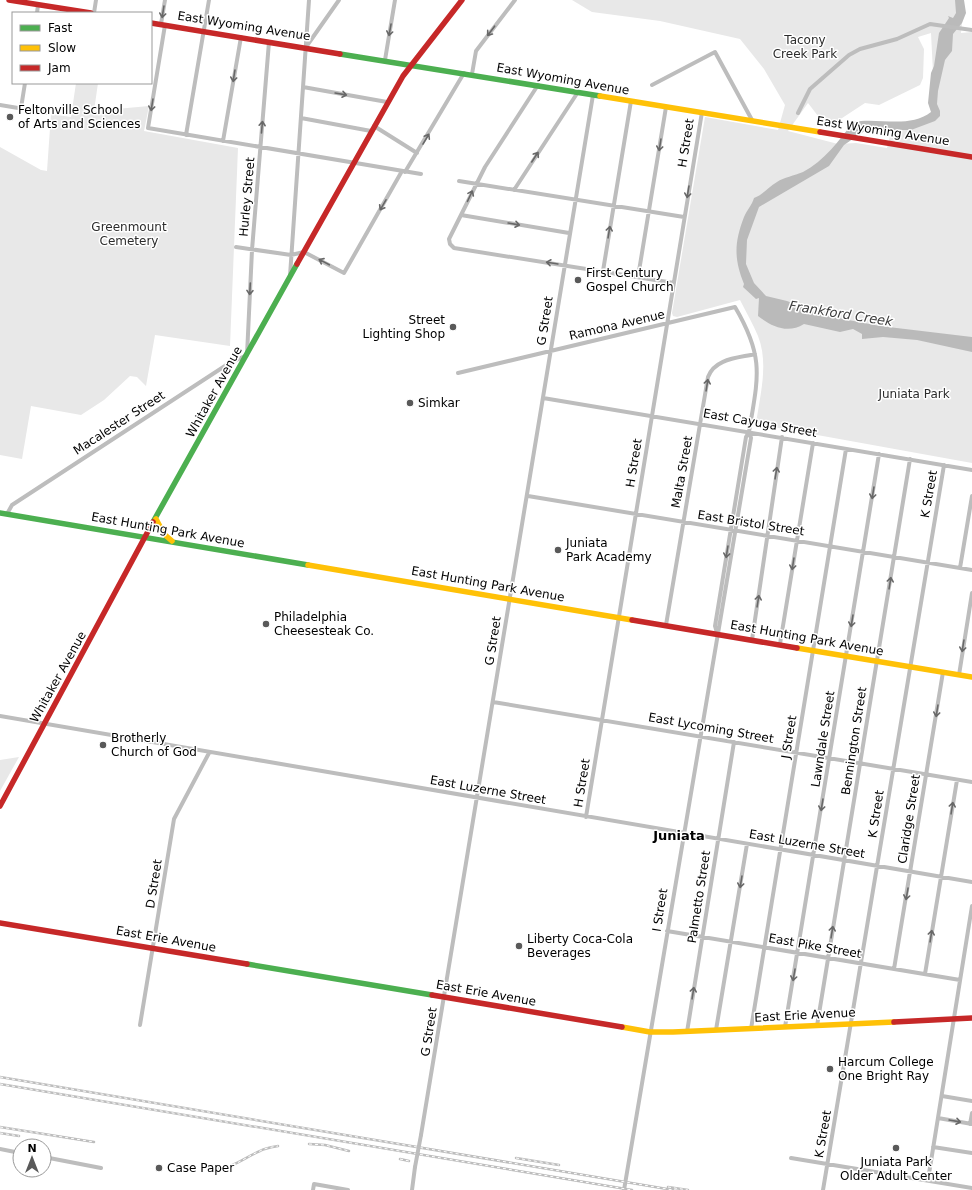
<svg xmlns="http://www.w3.org/2000/svg" width="972" height="1190" viewBox="0 0 972 1190" font-family="'DejaVu Sans',sans-serif">
	<rect width="100%" height="100%" fill="#fff"/>
	<!-- green -->
	<path fill="#e8e8e8" fill-rule="evenodd" d="M572 0H960L963 14 961 33 972 32V463L756 424C760 395 769 364 758 336 753 324 746 312 740 300L677 317 673 316 672 313 705 117 778 130 785 105 764 69 740 39 660 21 592 12ZM931 33 935 112 907 129 891 132 887 148 856 143 838 144 788 131 808 103 818 116 833 124 865 103 879 105 920 85 923 78 924 49 918 37Z
		M76 83H98L94 111 149 106 144 131 238 148 230 346 155 335 146 386 137 377 130 376 104 400 81 415 31 406 22 459 0 455V147L41 170 47 171 51 114 71 117Z
		M19 757 0 791V760Z"/>
	<!-- water -->
	<path fill="#bababa" d="M955 0H964L966 13 962 23 953 34 952 51 945 60 938 91 937 104 940 111V116L935 121 911 130H866L844 145 829 166 759 207 747 240 746 264 754 283 766 296 787 301 822 315 880 326 972 337V352L917 340 883 337 862 339V334L853 329 840 332 804 324C788 334 772 327 758 316L759 298 756 299 743 287 744 284C734 259 734 243 744 217 747 210 752 205 754 198 763 195 768 187 777 182 784 177 794 176 803 172 824 161 839 141 853 122 879 117 909 129 931 112L928 103 931 73 934 66 939 33 949 18 948 16 953 18 956 13Z"/>
	<g fill="none" stroke-linecap="round" stroke-linejoin="round">
		<!-- street -->
		<path stroke="#bdbdbd" stroke-width="4" d="M37 13 38 5
			M94 13 96 0
			M161 24 165 0
			M165 25 148 128 421 174
			M306 47 339 0
			M385 60 395 0
			M472 74 476 51 515 0
			M538 85 485 167 449 239 450 244 454 248 674 283
			M652 85 715 52 752 120
			M303 87 387 102
			M0 105 48 113
			M21 108 25 83
			M798 113 810 89 849 55 860 49 897 39 930 24 972 30
			M301 118 371 131
			M374 126 417 153
			M186 135 209 0
			M223 141 241 37
			M405 172 464 73
			M459 181 684 217
			M514 190 578 92
			M461 215 569 233
			M236 247 291 255 304 252 344 273 402 171
			M603 271 631 101
			M290 276 309 0
			M638 277 666 107
			M458 373 735 307C765 358 758 377 749 432L751 438 624 1190
			M543 398 972 470
			M528 496 972 570
			M7 514 12 505 228 364 247 355 252 250 269 42
			M960 568 972 496
			M666 625 708 377C715 358 739 358 755 354
			M717 633 715 626 746 437 749 432
			M752 640 782 437
			M780 644 813 443
			M959 675 972 593
			M493 702 972 782
			M0 716 972 882
			M586 817 702 112
			M667 931 960 980
			M894 969 943 672
			M925 974 957 780
			M140 1025 174 819 209 753
			M817 1026 910 459
			M785 1027 879 454
			M751 1029 846 449
			M716 1030 747 844
			M687 1032 734 742
			M942 1096 972 1101
			M938 1118 972 1124
			M970 1124 972 1113
			M421 1135 593 95
			M933 1147 972 1153
			M0 1149 20 1153
			M44 1157 101 1168
			M791 1158 972 1188
			M928 1180 972 906
			M313 1190 314 1184 348 1190
			M412 1190 415 1167
			M823 1190 944 465"/>
		<!-- fast -->
		<path stroke="#4caf50" stroke-width="5.5" d="M340 54 600 96
			M0 513 308 565
			M153 522 297 264
			M247 964 432 995"/>
		<!-- slow -->
		<path stroke="#ffc107" stroke-width="5.5" d="M600 96 820 132
			M156 519 164 534 172 541
			M308 565 632 620
			M797 648 972 677
			M622 1027 650 1032H673L894 1022"/>
		<!-- jam -->
		<path stroke="#c62828" stroke-width="5.5" d="M9 0 91 13
			M151 23 340 54
			M820 132 972 157
			M297 264 403 76 462 0
			M632 620 797 648
			M0 806 153 522
			M0 923 247 964
			M432 995 622 1027
			M894 1022 972 1018"/>
		<!-- rail casing -->
		<g stroke="#bdbdbd" stroke-width="2.5">
			<path id="rail" d="M0 1077 673 1190
				M0 1084 632 1190
				M0 1127 94 1142
				M0 1133 19 1136
				M309 1144 325 1145 349 1151
				M516 1158 559 1165
				M400 1159 409 1161
				M209 1168C231 1171 241 1159 260 1151 265 1148 272 1147 278 1146
				M668 1187 688 1190"/>
		</g>
		<!-- rail -->
		<use href="#rail" stroke="#fff" stroke-width="1" stroke-dasharray="3" stroke-linecap="butt"/>
		<!-- street-bridge -->
		<path stroke="#bdbdbd" stroke-width="4" d="M415 1167 421 1135"/>
	</g>
	<!-- one-way arrows -->
	<defs><path id="oneway-shaft" d="M-6 0H5M1.5-3L5.5 0L1.5 3" fill="none" stroke-width="1.6" stroke-linecap="round" stroke-linejoin="round"/></defs>
	<g stroke="#686868">
		<use href="#oneway-shaft" transform="translate(163 12) rotate(99)"/>
		<use href="#oneway-shaft" transform="translate(390 30) rotate(100)"/>
		<use href="#oneway-shaft" transform="translate(491 31) rotate(127)"/>
		<use href="#oneway-shaft" transform="translate(234 76) rotate(99)"/>
		<use href="#oneway-shaft" transform="translate(341 94) rotate(10)"/>
		<use href="#oneway-shaft" transform="translate(152 105) rotate(99)"/>
		<use href="#oneway-shaft" transform="translate(262 127) rotate(-85)"/>
		<use href="#oneway-shaft" transform="translate(426 139) rotate(-59)"/>
		<use href="#oneway-shaft" transform="translate(660 145) rotate(99)"/>
		<use href="#oneway-shaft" transform="translate(535 157) rotate(-57)"/>
		<use href="#oneway-shaft" transform="translate(688 192) rotate(99)"/>
		<use href="#oneway-shaft" transform="translate(470 196) rotate(-65)"/>
		<use href="#oneway-shaft" transform="translate(383 205) rotate(120)"/>
		<use href="#oneway-shaft" transform="translate(514 224) rotate(10)"/>
		<use href="#oneway-shaft" transform="translate(609 232) rotate(-81)"/>
		<use href="#oneway-shaft" transform="translate(324 262) rotate(-152)"/>
		<use href="#oneway-shaft" transform="translate(552 263) rotate(-171)"/>
		<use href="#oneway-shaft" transform="translate(250 289) rotate(93)"/>
		<use href="#oneway-shaft" transform="translate(707 385) rotate(-81)"/>
		<use href="#oneway-shaft" transform="translate(776 473) rotate(-81)"/>
		<use href="#oneway-shaft" transform="translate(873 493) rotate(99)"/>
		<use href="#oneway-shaft" transform="translate(727 552) rotate(99)"/>
		<use href="#oneway-shaft" transform="translate(793 564) rotate(99)"/>
		<use href="#oneway-shaft" transform="translate(890 583) rotate(-81)"/>
		<use href="#oneway-shaft" transform="translate(758 601) rotate(-81)"/>
		<use href="#oneway-shaft" transform="translate(852 621) rotate(99)"/>
		<use href="#oneway-shaft" transform="translate(963 646) rotate(99)"/>
		<use href="#oneway-shaft" transform="translate(937 711) rotate(99)"/>
		<use href="#oneway-shaft" transform="translate(822 805) rotate(99)"/>
		<use href="#oneway-shaft" transform="translate(952 808) rotate(-81)"/>
		<use href="#oneway-shaft" transform="translate(741 882) rotate(99)"/>
		<use href="#oneway-shaft" transform="translate(907 894) rotate(100)"/>
		<use href="#oneway-shaft" transform="translate(832 932) rotate(-81)"/>
		<use href="#oneway-shaft" transform="translate(931 936) rotate(-81)"/>
		<use href="#oneway-shaft" transform="translate(794 975) rotate(100)"/>
		<use href="#oneway-shaft" transform="translate(693 993) rotate(-81)"/>
		<use href="#oneway-shaft" transform="translate(955 1121) rotate(10)"/>
	</g>
	<!-- markers -->
	<g fill="#595959" stroke="#fff" stroke-width="1.5">
		<circle cx="10" cy="117" r="4"/>
		<circle cx="578" cy="280" r="4"/>
		<circle cx="453" cy="327" r="4"/>
		<circle cx="410" cy="403" r="4"/>
		<circle cx="558" cy="550" r="4"/>
		<circle cx="266" cy="624" r="4"/>
		<circle cx="103" cy="745" r="4"/>
		<circle cx="519" cy="946" r="4"/>
		<circle cx="830" cy="1069" r="4"/>
		<circle cx="896" cy="1148" r="4"/>
		<circle cx="159" cy="1168" r="4"/>
	</g>
	<g text-anchor="middle" stroke-width="3" stroke-linejoin="round" paint-order="stroke">
		<!-- street labels -->
		<g font-size="12" fill="#000" stroke="#fff">
			<text transform="translate(244 26) rotate(9)" y="4">East Wyoming Avenue</text>
			<text transform="translate(563 79) rotate(10)" y="4">East Wyoming Avenue</text>
			<text transform="translate(883 131) rotate(9)" y="4">East Wyoming Avenue</text>
			<text transform="translate(686 143) rotate(-81)" y="4">H Street</text>
			<text transform="translate(247 197) rotate(-85)" y="4">Hurley Street</text>
			<text transform="translate(545 321) rotate(-81)" y="4">G Street</text>
			<text transform="translate(617 325) rotate(-13)" y="4">Ramona Avenue</text>
			<text transform="translate(214 392) rotate(-61)" y="4">Whitaker Avenue</text>
			<text transform="translate(119 423) rotate(-33)" y="4">Macalester Street</text>
			<text transform="translate(760 423) rotate(10)" y="4">East Cayuga Street</text>
			<text transform="translate(634 463) rotate(-81)" y="4">H Street</text>
			<text transform="translate(682 472) rotate(-80)" y="4">Malta Street</text>
			<text transform="translate(929 494) rotate(-80)" y="4">K Street</text>
			<text transform="translate(751 523) rotate(9)" y="4">East Bristol Street</text>
			<text transform="translate(168 530) rotate(10)" y="4">East Hunting Park Avenue</text>
			<text transform="translate(488 584) rotate(10)" y="4">East Hunting Park Avenue</text>
			<text transform="translate(807 638) rotate(10)" y="4">East Hunting Park Avenue</text>
			<text transform="translate(493 641) rotate(-81)" y="4">G Street</text>
			<text transform="translate(58 677) rotate(-61)" y="4">Whitaker Avenue</text>
			<text transform="translate(711 728) rotate(10)" y="4">East Lycoming Street</text>
			<text transform="translate(789 737) rotate(-81)" y="4">J Street</text>
			<text transform="translate(823 739) rotate(-81)" y="4">Lawndale Street</text>
			<text transform="translate(854 741) rotate(-81)" y="4">Bennington Street</text>
			<text transform="translate(582 783) rotate(-81)" y="4">H Street</text>
			<text transform="translate(488 790) rotate(10)" y="4">East Luzerne Street</text>
			<text transform="translate(876 814) rotate(-81)" y="4">K Street</text>
			<text transform="translate(909 819) rotate(-81)" y="4">Claridge Street</text>
			<text transform="translate(807 844) rotate(10)" y="4">East Luzerne Street</text>
			<text transform="translate(154 884) rotate(-81)" y="4">D Street</text>
			<text transform="translate(699 897) rotate(-81)" y="4">Palmetto Street</text>
			<text transform="translate(660 910) rotate(-81)" y="4">I Street</text>
			<text transform="translate(166 939) rotate(10)" y="4">East Erie Avenue</text>
			<text transform="translate(815 946) rotate(10)" y="4">East Pike Street</text>
			<text transform="translate(486 993) rotate(10)" y="4">East Erie Avenue</text>
			<text transform="translate(805 1015) rotate(-3)" y="4">East Erie Avenue</text>
			<text transform="translate(429 1032) rotate(-81)" y="4">G Street</text>
			<text transform="translate(823 1134) rotate(-80)" y="4">K Street</text>
		</g>
		<!-- park labels -->
		<g font-size="12" fill="#2c2c2c" stroke="#fff">
			<text x="805" y="44">Tacony<tspan x="805" dy="14">Creek Park</tspan></text>
			<text x="129" y="231">Greenmount<tspan x="129" dy="14">Cemetery</tspan></text>
			<text x="914" y="398">Juniata Park</text>
		</g>
		<!-- poi labels -->
		<g font-size="12" fill="#000" stroke="#fff" text-anchor="start">
			<text x="18" y="114">Feltonville School<tspan x="18" dy="14">of Arts and Sciences</tspan></text>
			<text x="586" y="277">First Century<tspan x="586" dy="14">Gospel Church</tspan></text>
			<text x="445" y="324" text-anchor="end">Street<tspan x="445" dy="14">Lighting Shop</tspan></text>
			<text x="418" y="407">Simkar</text>
			<text x="566" y="547">Juniata<tspan x="566" dy="14">Park Academy</tspan></text>
			<text x="274" y="621">Philadelphia<tspan x="274" dy="14">Cheesesteak Co.</tspan></text>
			<text x="111" y="742">Brotherly<tspan x="111" dy="14">Church of God</tspan></text>
			<text x="527" y="943">Liberty Coca-Cola<tspan x="527" dy="14">Beverages</tspan></text>
			<text x="838" y="1066">Harcum College<tspan x="838" dy="14">One Bright Ray</tspan></text>
			<text x="896" y="1166" text-anchor="middle">Juniata Park<tspan x="896" dy="14">Older Adult Center</tspan></text>
			<text x="167" y="1172">Case Paper</text>
		</g>
		<!-- water labels -->
		<g font-size="13" font-style="italic" fill="#3d3d3d" stroke="#fff">
			<text transform="translate(841 313) rotate(9)" y="5">Frankford Creek</text>
		</g>
		<!-- neighbourhood labels -->
		<g font-size="13" font-weight="bold" fill="#000" stroke="#fff">
			<text x="679" y="840">Juniata</text>
		</g>
	</g>
	<!-- legend -->
	<rect x="12" y="12" width="140" height="72" fill="#ffffff" stroke="#999999"/>
	<rect x="20" y="25" width="20" height="6" fill="#4caf50" stroke="#999999"/>
	<text x="48" y="32" font-size="12" fill="#000000">Fast</text>
	<rect x="20" y="45" width="20" height="6" fill="#ffc107" stroke="#999999"/>
	<text x="48" y="52" font-size="12" fill="#000000">Slow</text>
	<rect x="20" y="65" width="20" height="6" fill="#c62828" stroke="#999999"/>
	<text x="48" y="72" font-size="12" fill="#000000">Jam</text>
	<!-- north arrow -->
	<g transform="translate(32 1158)"><circle r="19" fill="#ffffff" stroke="#999999"/>
	<path d="M0-3L7 15L0 10L-7 15Z" fill="#595959"/>
	<text y="-6" font-size="11" font-weight="bold" text-anchor="middle" fill="#000000">N</text>
	</g>
</svg>
